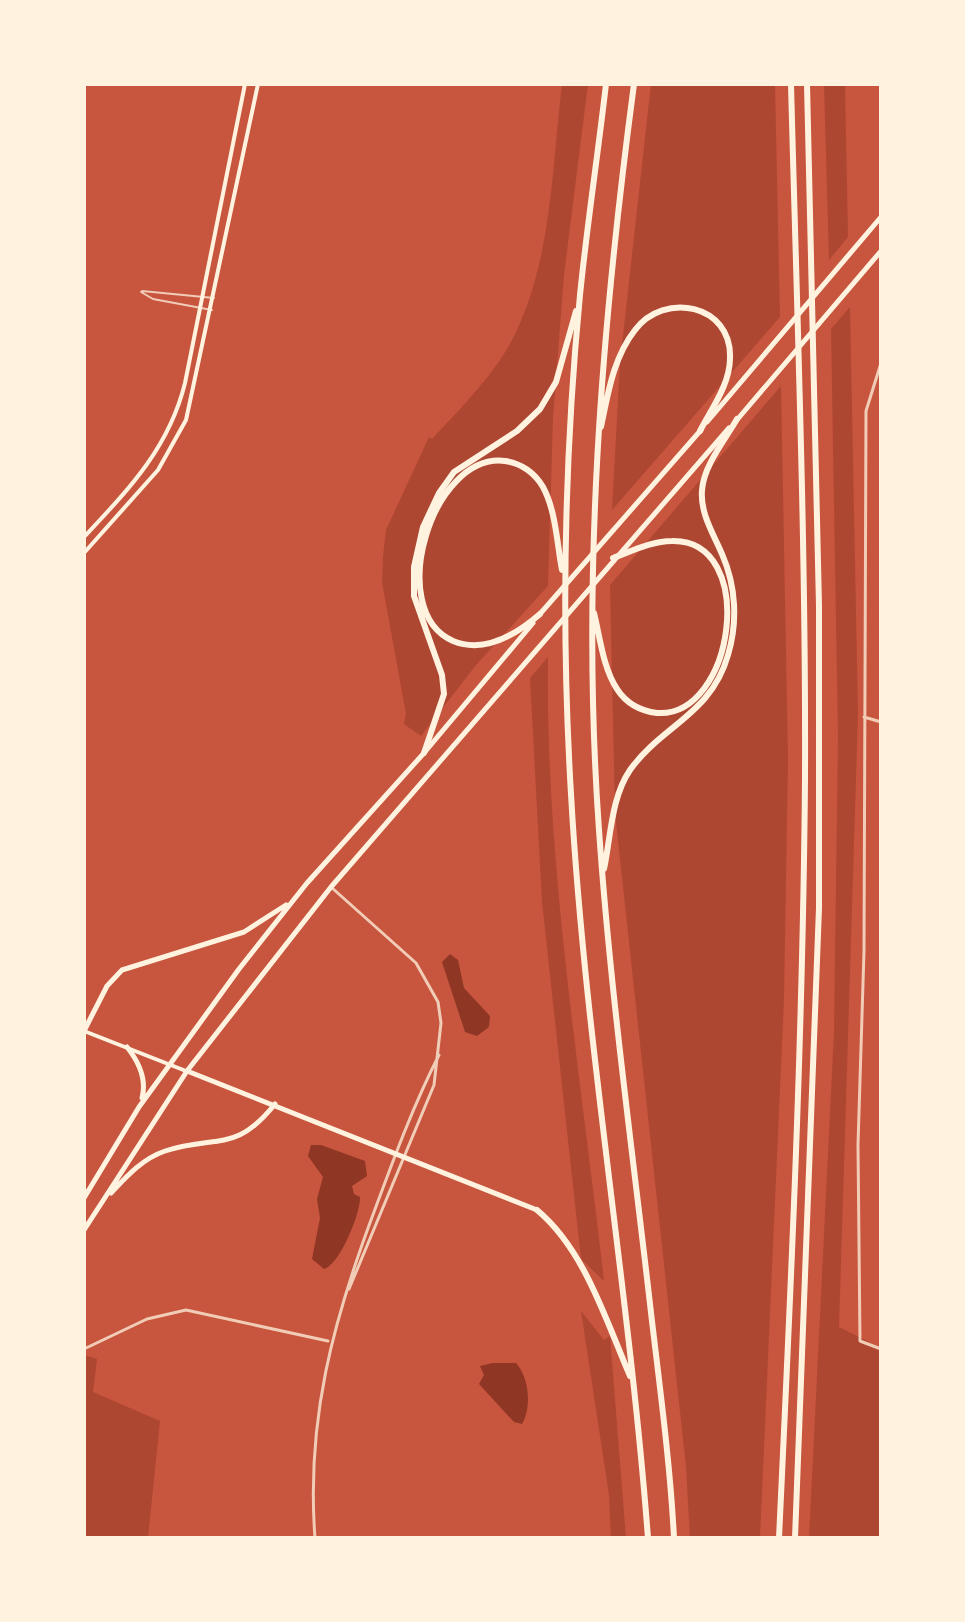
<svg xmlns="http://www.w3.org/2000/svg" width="965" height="1622" viewBox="0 0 965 1622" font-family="Helvetica,sans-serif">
	<rect width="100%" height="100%" fill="#c8553d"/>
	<!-- green -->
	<path fill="#ae4732" d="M562 84H588L564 275 553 418 548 586 476 665 421 736 404 724 406 714 382 582 383 556 386 530 429 437 432 439C460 409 497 372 515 334 552 258 552 167 562 84Z
		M651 84H775L780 317 612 510 620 363Z
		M824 84H845L848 237 829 260Z
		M850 307 858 714 839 1327 881 1348V1538H809L834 1032 838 737 831 329Z
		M781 386 788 759 784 999 760 1538H690L686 1467 615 813 610 585Z
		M548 657C545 862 581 1077 604 1281L581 1259 542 902 530 678Z
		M581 1311 604 1340 610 1336 626 1538H611L609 1495Z
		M84 1355 97 1359 93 1392 160 1421 148 1538H84Z"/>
	<!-- water -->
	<path fill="#8f3625" d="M450 954 458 960 464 988 490 1016 489 1027 477 1036 465 1032 442 962Z
		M311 1145H321L365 1161 367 1176 352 1186 354 1194 360 1197C361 1212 340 1265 324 1269L312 1259 320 1218 317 1199 323 1177 308 1156Z
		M493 1363H516C529 1377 532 1407 522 1424L514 1422 479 1384 484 1375 480 1366Z"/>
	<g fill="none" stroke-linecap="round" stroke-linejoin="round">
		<!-- service -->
		<path stroke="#f1ccb7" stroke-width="2" d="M142 291 214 298
			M141 292 153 299 212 310"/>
		<!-- minor -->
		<path stroke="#f1ccb7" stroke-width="3" d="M881 363 866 411 864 951 858 1145 860 1341 881 1349
			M864 717 881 722
			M331 887 416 963 438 1002 441 1023 434 1085 349 1289
			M84 1349 147 1319 186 1310 328 1341
			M315 1538C306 1420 333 1321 374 1212 394 1158 413 1106 439 1055"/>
		<!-- secondary -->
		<path stroke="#fff3e0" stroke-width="4" d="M84 537C129 489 169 448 185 383L245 84
			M84 553 158 470 186 420 258 84
			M84 1031 186 1071"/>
		<!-- primary -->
		<path stroke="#fff3e0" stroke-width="5" d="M187 1071 537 1210"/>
		<!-- trunk -->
		<path stroke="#fff3e0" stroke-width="5" d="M736 421 881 251
			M707 422 881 217
			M539 615 701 430
			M84 1031 107 986 122 970 244 932 286 905
			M127 1047C139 1062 147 1079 142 1098
			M111 1193C127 1176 142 1159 165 1151 217 1134 235 1154 275 1104
			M84 1198 139 1107 239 969 307 883 424 753 533 623
			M84 1230 187 1071 331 887 729 428"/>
		<!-- motorway -->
		<path stroke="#fff3e0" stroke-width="6" d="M606 84C598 154 587 225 580 295 564 461 561 627 571 794 585 1043 629 1289 648 1538
			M634 84C601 332 581 580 599 830 610 989 632 1147 650 1304 659 1382 670 1460 674 1538
			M601 427C608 394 613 358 635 330 664 291 732 304 730 358 730 384 712 408 700 431
			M594 613C600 637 603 668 617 689 626 703 641 711 657 713 735 718 759 539 672 541 652 541 632 551 613 558
			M540 614C517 634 485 654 453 641 384 611 432 452 505 461 521 463 535 473 543 487 556 511 557 544 562 570
			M424 753 444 694 442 675 414 596V567L423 527 439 493 454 472 517 431 540 409 556 382 576 311
			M604 869C611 836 611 798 630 770 662 725 711 715 728 655 738 622 736 586 722 554 713 533 700 513 702 490 704 465 725 440 737 419
			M537 1210C585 1250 606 1321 630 1376
			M779 1538C791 1285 803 1032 805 778 806 547 797 315 791 84
			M795 1538 819 908V606L807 84"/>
	</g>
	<!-- border -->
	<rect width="965" height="1622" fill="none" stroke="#fff3e0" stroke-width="172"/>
</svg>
